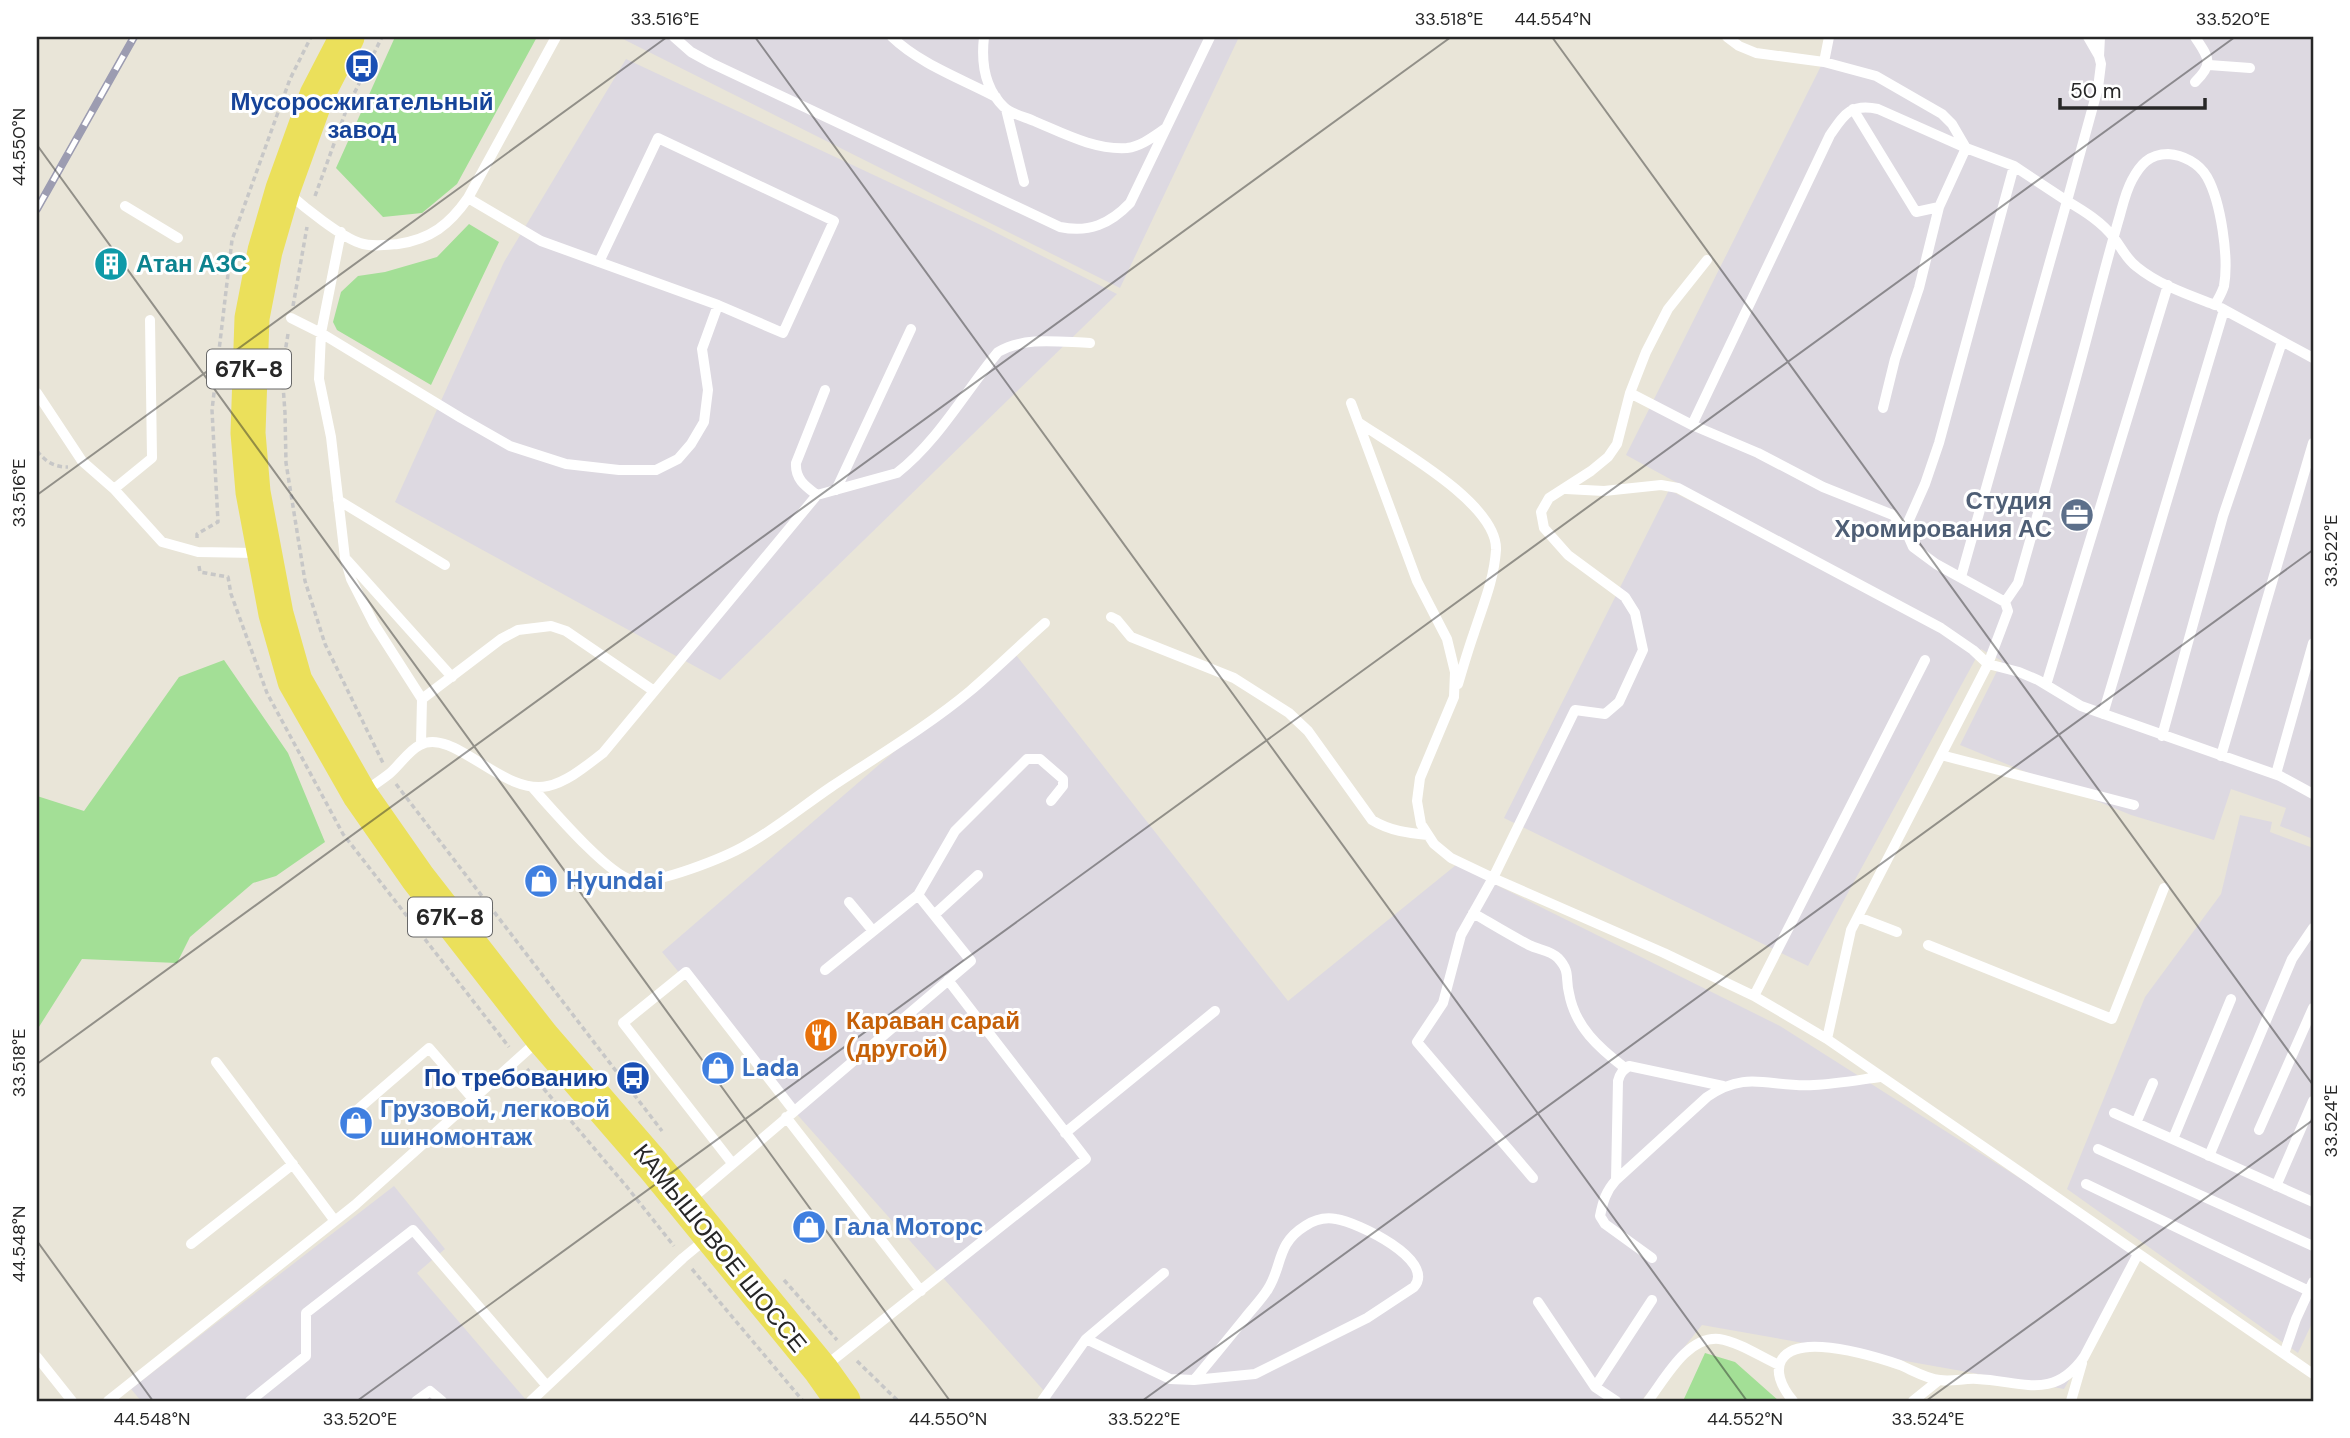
<svg xmlns="http://www.w3.org/2000/svg" width="2350" height="1438" viewBox="0 0 2350 1438" font-family="'DM Sans',sans-serif">
	<rect width="100%" height="100%" fill="#e9e5d8"/>
	<!-- industrial -->
	<path fill="#ddd9e1" d="M619 37H1239L1120 288Z
		M1832 37H2313V839L2280 826 2286 808 2231 789 2214 840 2131 815 1960 745 2002 661 1981 649 1808 966 1504 818 1669 490 1964 639 1626 455 1822 64Z
		M626 59 985 227 1117 294 720 680 395 502 504 262Z
		M1012 650 1288 1001 1456 865 1780 1026 2139 1254 2064 1389 1702 1325 1641 1401H1053L794 1111 662 952Z
		M2240 815 2272 822 2270 832 2313 848V1321L2298 1353 2067 1189 2145 997 2221 894Z
		M394 1186 445 1249 417 1273 527 1401H141L131 1389Z"/>
	<!-- green -->
	<path fill="#a3df96" d="M395 37H537L457 184 422 213 383 217 336 168Z
		M469 224 499 242 431 385 337 330 333 322 341 292 358 276 385 272 437 257Z
		M224 660 288 753 325 842 276 876 253 883 190 937 177 963 82 959 37 1030V796L84 811 179 677Z
		M1705 1353 1735 1362 1779 1401H1683Z"/>
	<g fill="none" stroke-linecap="round" stroke-linejoin="round">
		<!-- path -->
		<path stroke="#c7c7c7" stroke-width="3.5" stroke-dasharray="5 3.5" stroke-linecap="butt" d="M315 196 347 108 382 37
			M293 306 307 227
			M288 334 282 371 285 413 286 463 305 581 325 644 383 763
			M37 451C46 462 54 467 68 467
			M197 538V534L218 522 212 410 232 240 290 79 311 37
			M199 566 200 572 228 577 231 594 267 693 343 834 509 1047
			M396 784 662 1131
			M527 1069 627 1187 674 1246
			M692 1269 803 1401
			M784 1280 837 1340
			M857 1361 898 1401"/>
		<!-- lane -->
		<path stroke="#fff" stroke-width="10" d="M674 37 691 52 711 63 1060 227C1089 233 1110 224 1130 203L1210 37
			M892 37C920 64 962 79 996 97
			M984 37C981 63 984 88 1004 107 1011 114 1025 117 1034 121 1063 133 1094 150 1127 148 1142 146 1154 136 1166 128
			M1727 37 1739 46 1756 53 1824 62 1876 76 1942 114 1952 124 1966 148 2014 166 2067 201 2098 88 2101 64 2099 56
			M2088 37 2099 56 2100 37
			M2195 37C2208 57 2215 63 2195 82
			M1824 62 1829 37
			M2209 65 2250 68
			M1006 109 1024 182
			M288 193C304 207 341 237 360 243 371 247 386 245 398 244 431 239 449 225 468 198L556 37
			M468 198 541 241 718 305 783 333 834 221 658 138 599 262
			M125 206 178 238
			M341 232 321 333 319 379 331 437 345 558 351 579 374 624 422 699 421 744
			M2221 308 2313 358
			M291 318 321 333 461 418 510 446 566 464 619 470H656L678 459 691 444 704 422 708 390 702 349 718 305
			M37 393 82 461 114 489 162 542 198 552 260 553
			M1630 393 1692 425 1830 135C1844 115 1850 103 1878 109L1966 148 1939 207 1916 212 1853 109
			M1351 403 1417 581 1447 639 1455 672 1454 697 1420 778 1417 801 1421 824 1434 844 1451 858 1493 878 1664 953 1754 996 1827 1039
			M1883 408 1895 359 1919 288 1939 207
			M1358 422C1393 446 1498 503 1496 550 1494 580 1483 605 1474 633 1468 650 1463 667 1458 684
			M1692 425 1758 453 1823 487 1893 515 1905 529 1913 547 1936 564 2005 602 2008 611 1988 664 1851 930 1827 1039 2313 1374
			M114 489 152 458 150 320
			M1566 489 1604 491 1661 485 1678 488 1941 628 1973 650 1988 664 2019 672 2038 680 2081 706 2280 776 2313 794
			M836 490 911 329
			M817 495C805 486 795 479 796 463L825 390
			M338 500 445 565
			M1905 529 1925 484 1939 443 2014 166
			M347 560 452 677
			M1961 577 2067 201C2084 211 2102 222 2114 238 2122 248 2126 259 2137 267 2159 285 2189 295 2215 305 2218 299 2222 293 2224 286 2229 258 2221 202 2207 177 2199 163 2183 155 2168 154 2149 154 2140 165 2132 180 2126 191 2123 204 2120 215 2110 249 2101 284 2092 318 2069 407 2043 495 2018 583L2005 602
			M1111 617 1117 620 1131 637 1234 678 1289 713 1308 731 1372 820C1390 831 1408 833 1428 835
			M2046 685 2168 285
			M422 699 501 639 518 630 551 626 566 631 654 691
			M2103 714 2224 310
			M2162 736 2223 516 2282 342
			M1941 755 2134 805
			M2221 756 2313 443
			M2276 774 2313 643
			M532 787C551 808 607 874 632 880 655 886 726 857 748 844 777 828 803 806 831 787 876 757 928 726 970 691 996 669 1020 645 1045 623
			M362 793C371 787 380 781 389 774 399 766 408 751 420 745 454 727 502 796 548 786 569 781 587 765 603 753L817 495 897 473C938 441 965 392 998 352 1026 336 1059 342 1090 343
			M849 902 873 931
			M1473 913C1492 924 1510 935 1529 945 1539 950 1550 950 1558 958 1571 972 1565 978 1569 993 1575 1027 1599 1048 1625 1068
			M934 915 978 875
			M1858 917 1897 932
			M1928 945 2112 1019 2164 888
			M825 970 918 895 955 831 1027 759H1040L1063 779V786L1051 801
			M1754 996 1925 660
			M216 1062 335 1221
			M2114 1113 2313 1202
			M349 1117 429 1048 473 1099
			M786 1117 921 1291
			M2136 1123 2153 1083
			M2259 1130 2313 1008
			M1065 1133 1215 1011
			M2173 1139 2231 999
			M2098 1149 2313 1246
			M2209 1156 2292 959 2313 928
			M732 1163 623 1023 686 972 794 1111
			M1533 1178 1417 1042 1443 1003 1461 935 1493 878 1575 710 1605 714 1619 702 1643 650 1635 613 1625 597 1568 555 1544 528 1541 512 1549 498 1591 471 1608 457 1617 444 1630 393 1646 352 1668 309 1707 260
			M1616 1180 1618 1081C1620 1073 1623 1070 1629 1066L1723 1086
			M2086 1184 2309 1291
			M2276 1186 2313 1101
			M689 1201 971 961 918 895
			M191 1244 293 1164
			M1652 1258 1605 1224 1600 1216C1603 1201 1606 1191 1616 1180L1707 1097C1747 1069 1770 1088 1814 1085 1836 1084 1858 1080 1880 1077
			M1538 1302 1595 1387
			M1086 1339 1170 1379 1194 1380 1255 1374 1367 1318 1414 1287C1437 1260 1357 1222 1336 1219 1325 1217 1314 1220 1305 1226 1276 1244 1283 1265 1268 1289 1262 1299 1252 1309 1245 1318 1228 1339 1211 1360 1194 1380
			M2284 1354 2296 1319 2313 1282
			M37 1357 72 1401
			M824 1367 1086 1159 948 980
			M108 1401 355 1205 540 1039
			M250 1401 306 1356V1313L413 1230 547 1386
			M416 1401 430 1391 442 1401
			M531 1401 683 1258 706 1239
			M1042 1401 1086 1339 1164 1273
			M1616 1401 1595 1387 1652 1300
			M1648 1401C1665 1379 1687 1336 1719 1339 1739 1342 1761 1357 1779 1365
			M1793 1401C1766 1368 1779 1344 1822 1347 1849 1349 1874 1356 1900 1365 1912 1370 1927 1379 1940 1380 1952 1382 1965 1378 1977 1379 2022 1381 2053 1401 2084 1357L2138 1254
			M1913 1401 1939 1380
			M2071 1401 2082 1363"/>
		<!-- primary -->
		<path stroke="#ebe05b" stroke-width="35" d="M347 37 317 95 283 189 265 251 252 318 248 433 253 492 276 614 295 681 360 795 418 878 542 1037 653 1165 821 1370 843 1401"/>
		<!-- rail casing -->
		<g stroke="#9c9cb1" stroke-width="8">
			<path id="rail" d="M37 209 134 37"/>
		</g>
		<!-- rail -->
		<use href="#rail" stroke="#fff" stroke-width="5" stroke-dasharray="16" stroke-linecap="butt"/>
	</g>
	<!-- ticks -->
	<path fill="none" stroke="#272727" stroke-width="2" stroke-opacity="0.45" d="M755 37 1747 1401M1552 37 2313 1085M37 145 950 1401M37 495 667 37M37 1064 1451 37M37 1241 153 1401M357 1401 2235 37M1142 1401 2313 550M1926 1401 2313 1120"/>
	<!-- icons -->
	<defs>
		<g id="bus-disc" transform="scale(1.75)"><circle r="9.5" fill="#1a4fb4" stroke="#fff"/><path d="M-5-6H5V4H4V6H2V4H-2V6H-4V4H-5ZM-3.5-4V0h7V-4ZM-3.5 1.2v1.5H-2V1.2ZM2 1.2v1.5H3.5V1.2Z" fill="#fff"/></g>
		<g id="building-disc" transform="scale(1.75)"><circle r="9.5" fill="#0f9aa8" stroke="#fff"/><path d="M-4-6H4V6H1V3H-1V6H-4ZM-2.5-4.3h1.7v1.8h-1.7ZM.8-4.3h1.7v1.8H.8ZM-2.5-1h1.7V.8h-1.7ZM.8-1h1.7V.8H.8Z" fill="#fff"/></g>
		<g id="office-disc" transform="scale(1.75)"><circle r="9.5" fill="#5c6f8a" stroke="#fff"/><path d="M-6-3h4V-5.5h4V-3h4V5H-6ZM-1-4.5V-3h2v-1.5ZM-6 0V1H6V0Z" fill="#fff"/></g>
		<g id="shop-disc" transform="scale(1.75)"><circle r="9.5" fill="#3f7fe0" stroke="#fff"/><path d="M-5-2.5h2.3a2.7 3.5 0 0 1 5.4 0H5L5.5 6h-11ZM-1.5-2.5h3a1.5 2.3 0 0 0-3 0Z" fill="#fff"/></g>
		<g id="restaurant-disc" transform="scale(1.75)"><circle r="9.5" fill="#e8710a" stroke="#fff"/><path d="M-5-6h1v4h1v-4h1v4h1v-4h1v5L-1.5 .5V6h-2V.5L-5-1ZM5-6V6H3V1.5H1.5Q1.5-4 5-6Z" fill="#fff"/></g>
	</defs>
	<g fill-rule="evenodd">
		<use href="#bus-disc" x="362" y="66"/>
		<use href="#building-disc" x="111" y="264"/>
		<use href="#office-disc" x="2077" y="515"/>
		<use href="#shop-disc" x="541" y="881"/>
		<use href="#restaurant-disc" x="821" y="1035"/>
		<use href="#shop-disc" x="718" y="1068"/>
		<use href="#bus-disc" x="633" y="1078"/>
		<use href="#shop-disc" x="356" y="1123"/>
		<use href="#shop-disc" x="809" y="1227"/>
	</g>
	<g text-anchor="middle" stroke-width="6" stroke-linejoin="round" paint-order="stroke">
		<!-- shield labels -->
		<g fill="#fff" stroke="#686868" stroke-width="2">
			<rect x="207" y="349.5" width="84" height="39" rx="5"/>
			<rect x="408" y="897.5" width="84" height="39" rx="5"/>
		</g>
		<g font-size="23" font-weight="bold" fill="#272727">
			<text x="249" y="377">67К-8</text>
			<text x="450" y="925">67К-8</text>
		</g>
		<!-- transit labels -->
		<g font-size="24" font-weight="bold" fill="#164399" stroke="#fff">
			<text x="362" y="110">Мусоросжигательный<tspan x="362" dy="28">завод</tspan></text>
			<text x="608" y="1086" text-anchor="end">По требованию</text>
		</g>
		<!-- culture labels -->
		<g font-size="24" font-weight="bold" fill="#0d838f" stroke="#fff" text-anchor="start">
			<text x="136" y="272">Атан АЗС</text>
		</g>
		<!-- service labels -->
		<g font-size="24" font-weight="bold" fill="#4e5e75" stroke="#fff" text-anchor="end">
			<text x="2052" y="509">Студия<tspan x="2052" dy="28">Хромирования АС</tspan></text>
		</g>
		<!-- shop labels -->
		<g font-size="24" font-weight="bold" fill="#366cbe" stroke="#fff" text-anchor="start">
			<text x="566" y="889">Hyundai</text>
			<text x="742" y="1076">Lada</text>
			<text x="380" y="1117">Грузовой, легковой<tspan x="380" dy="28">шиномонтаж</tspan></text>
			<text x="834" y="1235">Гала Моторс</text>
		</g>
		<!-- food labels -->
		<g font-size="24" font-weight="bold" fill="#c56008" stroke="#fff" text-anchor="start">
			<text x="846" y="1029">Караван сарай<tspan x="846" dy="28">(другой)</tspan></text>
		</g>
		<!-- street labels -->
		<g font-size="24" fill="#272727" stroke="#fff">
			<text transform="translate(720 1248) rotate(51)" y="8">КАМЫШОВОЕ ШОССЕ</text>
		</g>
	</g>
	<!-- border -->
	<rect width="2350" height="1438" fill="none" stroke="#ffffff" stroke-width="77"/>
	<!-- scale -->
	<path d="M2060 98v10h145v-10" fill="none" stroke="#272727" stroke-width="3.5"/>
	<text x="2070" y="98" font-size="21" fill="#272727" stroke="#ffffff" stroke-width="5" paint-order="stroke">50 m</text>
	<rect x="38" y="38" width="2274" height="1362" fill="none" stroke="#272727" stroke-width="2.5"/>
	<g font-size="18" text-anchor="middle" fill="#272727">
		<text x="665" y="25">33.516°E</text>
		<text x="1449" y="25">33.518°E</text>
		<text x="1553" y="25">44.554°N</text>
		<text x="2233" y="25">33.520°E</text>
		<text transform="translate(19 147) rotate(-90)" y="6">44.550°N</text>
		<text transform="translate(19 493) rotate(-90)" y="6">33.516°E</text>
		<text transform="translate(2331 551) rotate(-90)" y="6">33.522°E</text>
		<text transform="translate(19 1063) rotate(-90)" y="6">33.518°E</text>
		<text transform="translate(2331 1121) rotate(-90)" y="6">33.524°E</text>
		<text transform="translate(19 1244) rotate(-90)" y="6">44.548°N</text>
		<text x="152" y="1425">44.548°N</text>
		<text x="360" y="1425">33.520°E</text>
		<text x="948" y="1425">44.550°N</text>
		<text x="1144" y="1425">33.522°E</text>
		<text x="1745" y="1425">44.552°N</text>
		<text x="1928" y="1425">33.524°E</text>
	</g>
</svg>
